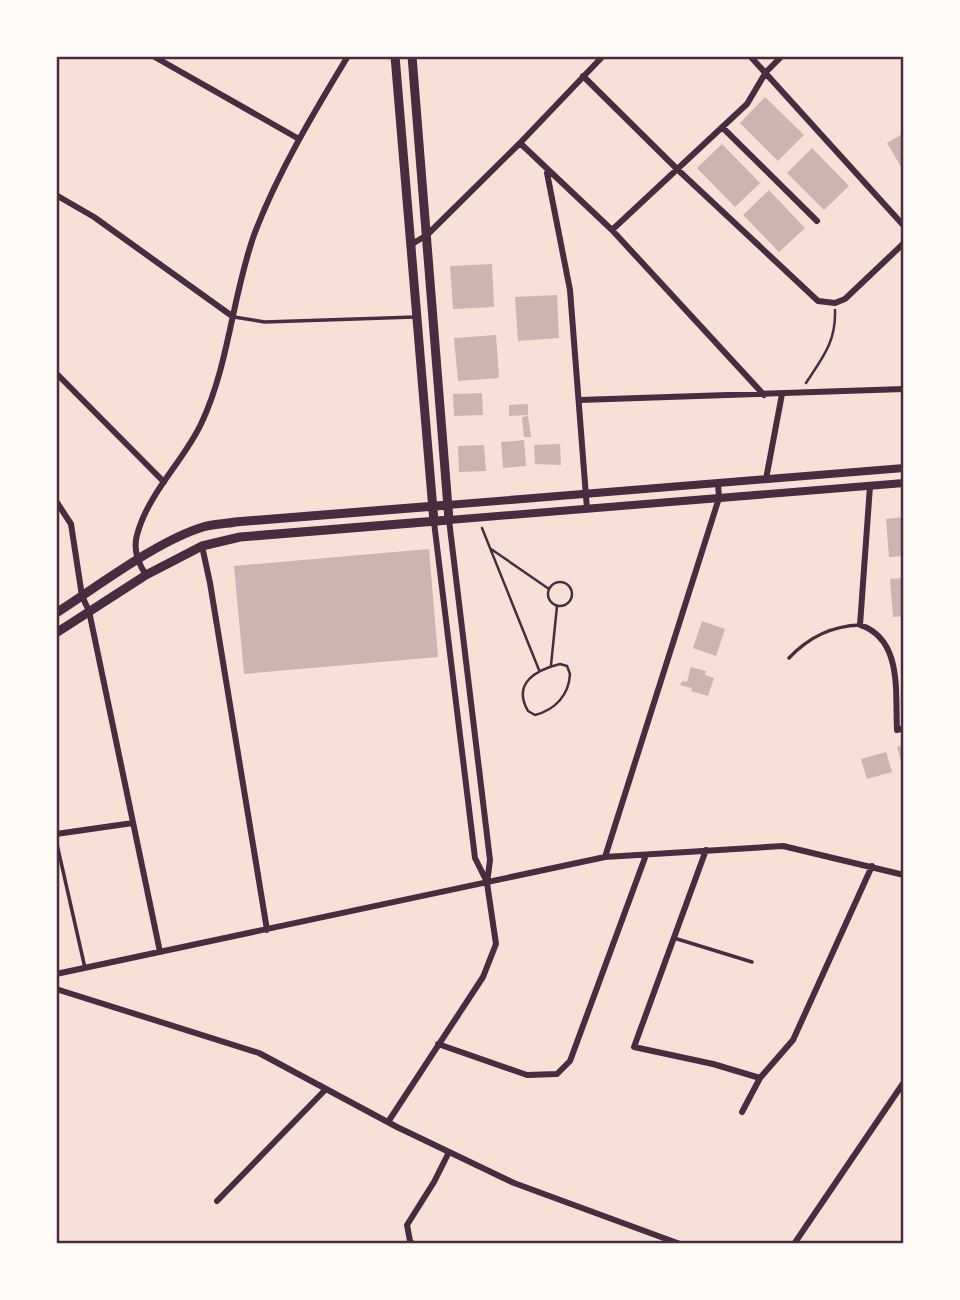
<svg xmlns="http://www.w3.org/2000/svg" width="960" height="1300" viewBox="0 0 960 1300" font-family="Cabin,sans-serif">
	<rect width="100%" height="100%" fill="#f7e1d7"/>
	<!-- building -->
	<path fill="#ccb4b1" d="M765 97 804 135 778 161 740 123Z
		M904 133V172L887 143Z
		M722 144 760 183 735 207 697 168Z
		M812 148 849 186 824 210 787 173Z
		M769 190 805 228 779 252 743 215Z
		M492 264 494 307 453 309 450 266Z
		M557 295 559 338 518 341 515 297Z
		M496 335 499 378 458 381 454 338Z
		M482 393 483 415 454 416 453 394Z
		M528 404V415L509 416V405Z
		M528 416 531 437H524L522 417Z
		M524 440 526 466 503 468 501 442Z
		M560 444 561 465 535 464 534 445Z
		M484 445 486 471 459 472 458 446Z
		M904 517V556L889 557 886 519Z
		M429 549 438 657 244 674 234 566Z
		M904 578V616L893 617 890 579Z
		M702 621 725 629 716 656 693 648Z
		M691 667 706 671 705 675 714 678 708 696 691 691 692 688 680 685 682 681 687 682Z
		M904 745V768H903L897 747Z
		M886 752 892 772 867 779 861 759Z"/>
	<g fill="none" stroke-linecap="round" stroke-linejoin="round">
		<!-- path -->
		<path stroke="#4a2c40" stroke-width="2.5" d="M806 383C823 357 836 342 835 310
			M482 528 539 670
			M491 549 549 589
			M548 594a12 12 0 1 1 24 0a12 12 0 1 1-24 0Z
			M560 664 567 666 570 674C569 695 555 710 535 715L528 711C512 683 536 670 560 664Z
			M551 665 557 606"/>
		<!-- service -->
		<path stroke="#4a2c40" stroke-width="3.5" d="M234 317 265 322 415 317
			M789 658C809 637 831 626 860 625
			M56 840 85 968
			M674 938 752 962"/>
		<!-- minor -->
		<path stroke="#4a2c40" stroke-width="6" d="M153 56 299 139
			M750 56 904 226
			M583 76 677 169 818 301 835 303 845 299 904 243
			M722 127 817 221
			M520 143 612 230 764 395
			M547 173 570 290 587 509
			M56 195 94 217 232 316
			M612 230 747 104 766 72 782 56
			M412 244 427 235 520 143 603 56
			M56 373 164 482
			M580 400 904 389
			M766 479 782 394
			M870 486 860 625C903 639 895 693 897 730L904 728
			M56 501 71 524 82 596 89 611 160 952
			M434 522 475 858 487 882
			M202 546 210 583 267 930
			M146 575C138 563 133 549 137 535 148 493 183 462 201 424 229 365 232 297 254 235 277 174 314 112 348 56
			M56 834 133 823
			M706 850 634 1047 713 1064 760 1078
			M605 857 719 498 718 483
			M56 974 605 857 783 846 904 875
			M56 989 259 1053 397 1127 514 1183 680 1244
			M438 1044 527 1075 557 1074 570 1061 646 855
			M742 1112 760 1078 793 1040 872 866
			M388 1122 483 977 496 944 487 883 490 860 449 520
			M217 1201 326 1089
			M413 1244 410 1241 407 1225 434 1182 449 1152
			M794 1244 904 1082"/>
		<!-- tertiary -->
		<path stroke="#4a2c40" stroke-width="8" d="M448 505 904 468
			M449 520 904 483"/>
		<!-- secondary -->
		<path stroke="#4a2c40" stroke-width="9" d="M395 56 434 522
			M56 613C97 587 157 541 203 527 213 524 225 524 235 522L448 505
			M56 633 146 575 202 546 240 537 449 520 412 56"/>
	</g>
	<!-- border -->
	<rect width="960" height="1300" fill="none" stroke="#fffaf5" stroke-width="116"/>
	<rect x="58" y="58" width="844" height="1184" fill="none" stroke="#4a2c40" stroke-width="2.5"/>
</svg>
